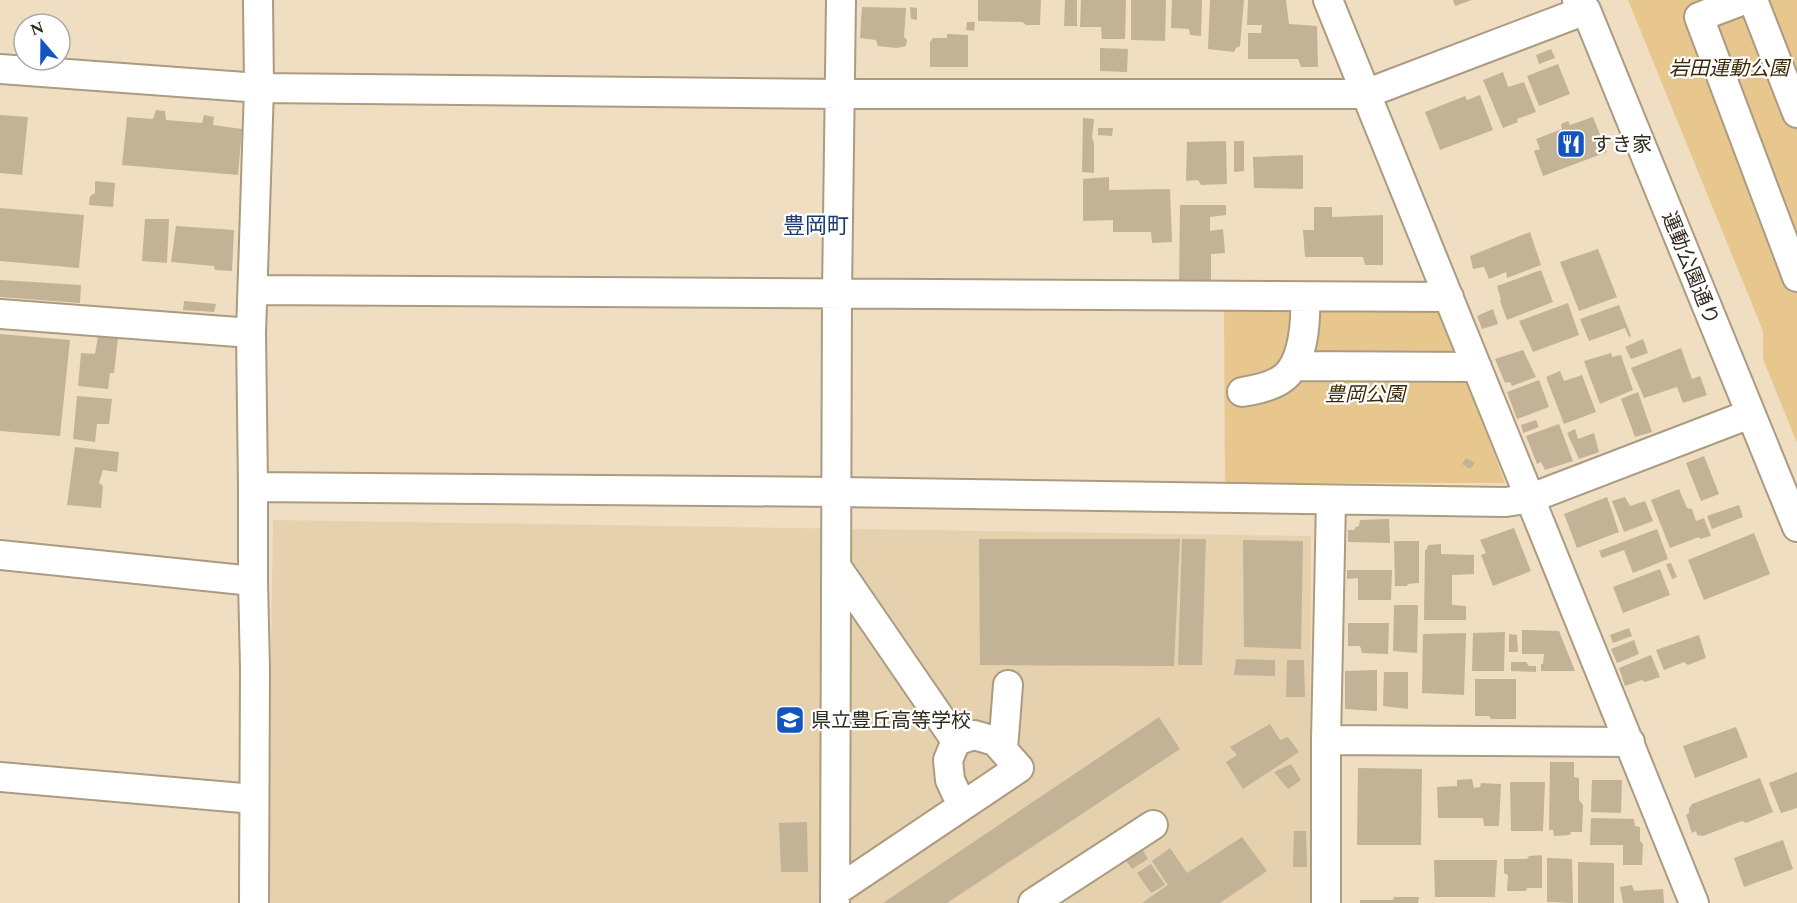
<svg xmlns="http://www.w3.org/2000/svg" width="1797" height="903" viewBox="0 0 1797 903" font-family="Spectral,'Noto Sans JP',serif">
	<rect width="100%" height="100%" fill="#f0dec2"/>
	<!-- built -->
	<path fill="#e6d1ae" d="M273 520 1311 536 1310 903H267Z"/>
	<!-- green -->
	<path fill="#e8c78f" d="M1628 0H1797V443L1763 359V331Z
		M1439 305 1505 483H1225L1224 308Z"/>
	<!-- building -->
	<path fill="#c2b296" d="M978 0H1041L1040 25H1026L1022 22 978 21Z
		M1065 0H1077V26H1064Z
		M1081 0H1126L1125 39H1102L1101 27H1080Z
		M1131 0H1166L1165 41 1131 40Z
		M1172 0H1202L1201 36 1190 35 1189 29 1171 28Z
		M1210 0H1244L1240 46 1236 48 1234 52 1208 49Z
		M1248 0H1286L1289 24 1317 26 1318 67H1301L1298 59H1248V33H1261L1262 25H1247Z
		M1453 0H1472L1455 6Z
		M862 7 906 8 904 37 907 40 906 46 897 48 878 46 876 40 860 38Z
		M910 7 917 8V20L911 19Z
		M967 22H975L974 31 966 30Z
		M947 34 968 35V67H930V42L933 38H947Z
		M1100 48 1128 49 1127 72 1100 71Z
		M1551 49 1555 58 1539 64 1536 55Z
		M1558 64 1570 94 1539 106 1527 76Z
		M1503 72 1508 87 1524 82 1536 112 1517 119 1518 122 1503 128 1483 80Z
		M1480 95 1493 130 1440 150 1425 112 1465 96 1467 100Z
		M156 110 165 111 166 120 202 123 204 115 214 117 213 125 242 129 238 175 122 165 127 117 153 119Z
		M0 115 28 117 22 175 0 173Z
		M1593 117 1607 152 1543 176 1534 151 1540 149 1536 139 1562 129 1561 124 1568 121 1570 125Z
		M1083 118 1094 119 1092 138 1094 143V173L1082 172Z
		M1098 128H1113L1112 136 1098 135Z
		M1226 141 1227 184 1201 185 1198 180 1186 181 1187 142Z
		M1234 141H1244V171L1234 172Z
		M1303 155V189L1254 188 1253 157Z
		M1109 177V190L1170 189 1172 242 1152 243 1151 232H1113V220L1083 221V179Z
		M95 181 115 183 113 207 89 205 90 196 95 193Z
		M1180 205H1226V215L1210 217V231L1223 229 1225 253 1211 254V284L1179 285Z
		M1314 207H1332V217L1383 215V265H1365L1363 257H1305L1303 230H1314Z
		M0 208 84 215 79 268 0 261Z
		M145 219H169L167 263 142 261Z
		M176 226 234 230 232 271 215 270 214 266 171 262Z
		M1530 232 1541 265 1507 278 1506 272 1489 279 1484 267 1473 269 1470 256Z
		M1598 249 1617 297 1579 311 1560 262Z
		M1541 270 1553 302 1507 320 1500 301 1501 300 1497 286Z
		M0 280 81 285 80 303 0 297Z
		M184 301 216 304 214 312 183 310Z
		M1568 303 1579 335 1533 352 1519 321Z
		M1619 305 1631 336 1629 337 1625 328 1589 341 1580 319Z
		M1493 309 1498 324 1482 329 1477 316Z
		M0 334 70 340 60 436 0 431Z
		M98 336 118 338 114 373H110L108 389 78 386 81 353 95 354Z
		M1643 339 1648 353 1631 359 1625 347Z
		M1681 348 1692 379 1700 376 1707 395 1683 403 1677 387 1644 398 1631 368Z
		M1523 350 1536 377 1512 386 1510 382 1505 383 1495 359Z
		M1611 353 1612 357 1621 355 1633 390 1600 404 1584 361Z
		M1560 371 1564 381 1582 375 1596 412 1564 424 1546 377Z
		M1539 380 1549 407 1517 419 1507 392Z
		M1638 392 1652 432 1635 437 1621 399Z
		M77 396 112 399 109 424H97L95 442 73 439Z
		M1536 420 1539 427 1523 433 1521 425Z
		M1559 424 1573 461 1545 470 1541 462 1537 464 1526 436Z
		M1575 429 1578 439 1594 433 1599 452 1579 459 1567 433Z
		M75 447 119 452 117 472 103 470 99 483 103 486 101 508 67 505Z
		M1704 456 1719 494 1701 501 1686 463Z
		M1466 458 1475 463 1470 469 1462 464Z
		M1679 489 1687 508 1692 509 1696 521 1704 518 1711 536 1700 539 1699 537 1670 548 1651 500Z
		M1607 497 1619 532 1577 548 1564 514Z
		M1625 497 1630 506 1645 501 1653 521 1624 532 1612 501Z
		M1739 505 1743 517 1712 529 1707 516Z
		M1389 519 1390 543 1348 542V530H1354L1356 527 1359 526 1360 520Z
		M1514 528 1531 571 1493 586 1481 555 1486 553 1480 540Z
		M1657 529 1668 559 1633 573 1624 550 1602 558 1599 551Z
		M1754 533 1770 574 1704 600 1688 560Z
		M979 539H1180L1174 666 980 665Z
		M1182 539H1206L1202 665H1178Z
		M1243 540 1303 541 1301 649 1244 647Z
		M1394 541H1419V583L1408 584 1407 586H1395Z
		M1441 544V554L1474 555V574L1452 575V605L1466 606V620H1424L1425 550 1427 549 1428 545Z
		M1671 563 1677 577 1672 579 1666 564Z
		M1660 569 1670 595 1623 613 1613 587Z
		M1347 570H1392L1391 600H1358V578L1347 579Z
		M1394 605H1418L1417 653 1393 651Z
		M1348 623H1389L1388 654 1362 653 1360 646H1348Z
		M1629 628 1632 636 1613 643 1610 635Z
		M1522 630 1559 631 1575 671H1541V664H1543L1544 654H1522Z
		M1505 632 1504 671H1472L1473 633Z
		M1466 633 1464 695 1422 693 1423 634Z
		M1509 634 1517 635 1518 652H1509Z
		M1699 635 1706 658 1688 665 1684 662 1664 670 1656 650Z
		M1634 640 1639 654 1617 663 1611 649Z
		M1651 655 1660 677 1645 682 1642 680 1625 686 1619 668Z
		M1236 659 1275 660V676L1234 675Z
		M1287 660H1304L1305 697H1286Z
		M1511 662H1526L1529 666H1536V672L1511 671Z
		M1377 670V711L1345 709V671Z
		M1384 672H1408V709L1383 706Z
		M1475 679H1516V719H1491L1489 716H1475Z
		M1159 717 1180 749 947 903H883Z
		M1270 724 1280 740 1288 737 1299 752 1243 789 1226 762 1237 755 1230 747Z
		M1736 727 1748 757 1695 778 1683 746Z
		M1550 762H1574V777L1579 778V800L1583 805 1582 832H1571L1570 835 1554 836 1553 830H1549Z
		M1291 764 1301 780 1288 789 1274 772Z
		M1358 768 1422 769 1421 845H1357Z
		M1797 772V808L1781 813 1769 783Z
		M1760 778 1773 812 1746 823 1742 821 1703 836 1697 835 1696 831 1692 833 1686 815 1689 813V809L1692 804Z
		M1472 779 1474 788 1480 787 1481 783 1501 784 1499 826H1484L1483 818H1438L1437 787 1457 786V780Z
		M1592 780H1622L1621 813 1591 812Z
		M1510 782H1545L1543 831H1511Z
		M1591 818 1634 819 1635 826 1640 827V841L1643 844 1642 865H1623V845H1590Z
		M807 822 808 872H781L779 823Z
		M1294 831H1306L1307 867H1293Z
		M1242 837 1267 871 1220 903H1142L1168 885 1152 861 1170 848 1187 873Z
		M1783 840 1793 869 1744 887 1734 858Z
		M1141 847 1148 859 1132 869 1124 858Z
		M1542 855V888H1527L1526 891H1507L1508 875 1504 873V859H1527L1529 856Z
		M1547 858 1572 859 1573 903 1547 902Z
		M1434 860H1497L1495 897H1435Z
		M1578 862 1614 863V903H1578Z
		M1151 864 1165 885 1151 893 1137 873Z
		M1632 885 1634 891 1663 889 1664 903H1623L1620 887Z
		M1394 897H1419L1418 903H1360V900H1393Z"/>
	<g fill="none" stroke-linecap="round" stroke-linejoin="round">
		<!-- minor casing -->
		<g stroke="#ab9b80" stroke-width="32">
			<path id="minor" d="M1328 0 1694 903
				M1577 0 1586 10 1797 527
				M1744 0 1699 17 1797 277
				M1753 0 1797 113
				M0 69 259 88 841 94H1365L1586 10
				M253 290 1449 297
				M0 314 251 333
				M1294 366 1477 367
				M1242 392C1255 390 1271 387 1282 379 1304 364 1306 321 1305 297
				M253 487 837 492 1506 502 1531 498 1750 414
				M0 555 253 581
				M1326 740 1630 742
				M956 741 948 760 950 780 962 806
				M1003 749 1008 685
				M0 777 254 799
				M836 891 1019 768 995 741 974 735 956 741 836 566
				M254 903 255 669 253 581V487L251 333 259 88 258 0
				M835 903 837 293 841 0
				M1033 903 1153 825
				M1326 903V740L1331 500"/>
		</g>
		<!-- minor -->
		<use href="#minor" stroke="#fff" stroke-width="28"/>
	</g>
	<!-- icons -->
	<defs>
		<g id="restaurant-square" transform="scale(1.5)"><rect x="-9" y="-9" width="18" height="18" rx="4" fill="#1355c0" stroke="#fff"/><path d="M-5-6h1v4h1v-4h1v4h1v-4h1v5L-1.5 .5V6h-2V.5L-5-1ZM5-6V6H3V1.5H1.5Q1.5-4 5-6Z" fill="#fff"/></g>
		<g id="school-square" transform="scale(1.5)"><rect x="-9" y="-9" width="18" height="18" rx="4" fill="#1355c0" stroke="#fff"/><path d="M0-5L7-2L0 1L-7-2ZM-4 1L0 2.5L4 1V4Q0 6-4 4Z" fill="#fff"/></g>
	</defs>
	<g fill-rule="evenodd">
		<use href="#restaurant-square" x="1571" y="144"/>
		<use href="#school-square" x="790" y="720"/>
	</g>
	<g text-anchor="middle" stroke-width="4.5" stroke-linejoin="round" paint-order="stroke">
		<!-- park labels -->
		<g font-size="20" font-style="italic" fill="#3b2906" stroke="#fff">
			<text x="1729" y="75">岩田運動公園</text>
			<text x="1365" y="401">豊岡公園</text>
		</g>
		<!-- poi labels -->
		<g font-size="20" fill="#302a1f" stroke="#fff" text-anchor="start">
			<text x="1592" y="151">すき家</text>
			<text x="811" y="727">県立豊丘高等学校</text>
		</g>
		<!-- street labels -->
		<g font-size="20" fill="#302a1f" stroke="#fff">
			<text transform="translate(1691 268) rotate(68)" y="7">運動公園通り</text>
		</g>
		<!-- quarter labels -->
		<g font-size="22" fill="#1b3a70" stroke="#fff">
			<text x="816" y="233">豊岡町</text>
		</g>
	</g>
	<!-- north arrow -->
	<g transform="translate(42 42) rotate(340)"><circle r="28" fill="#ffffff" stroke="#acaaa5" stroke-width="1.5"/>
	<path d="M0-4.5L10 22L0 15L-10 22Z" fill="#1355c0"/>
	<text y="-9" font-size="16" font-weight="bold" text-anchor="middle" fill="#302a1f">N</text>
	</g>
</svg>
